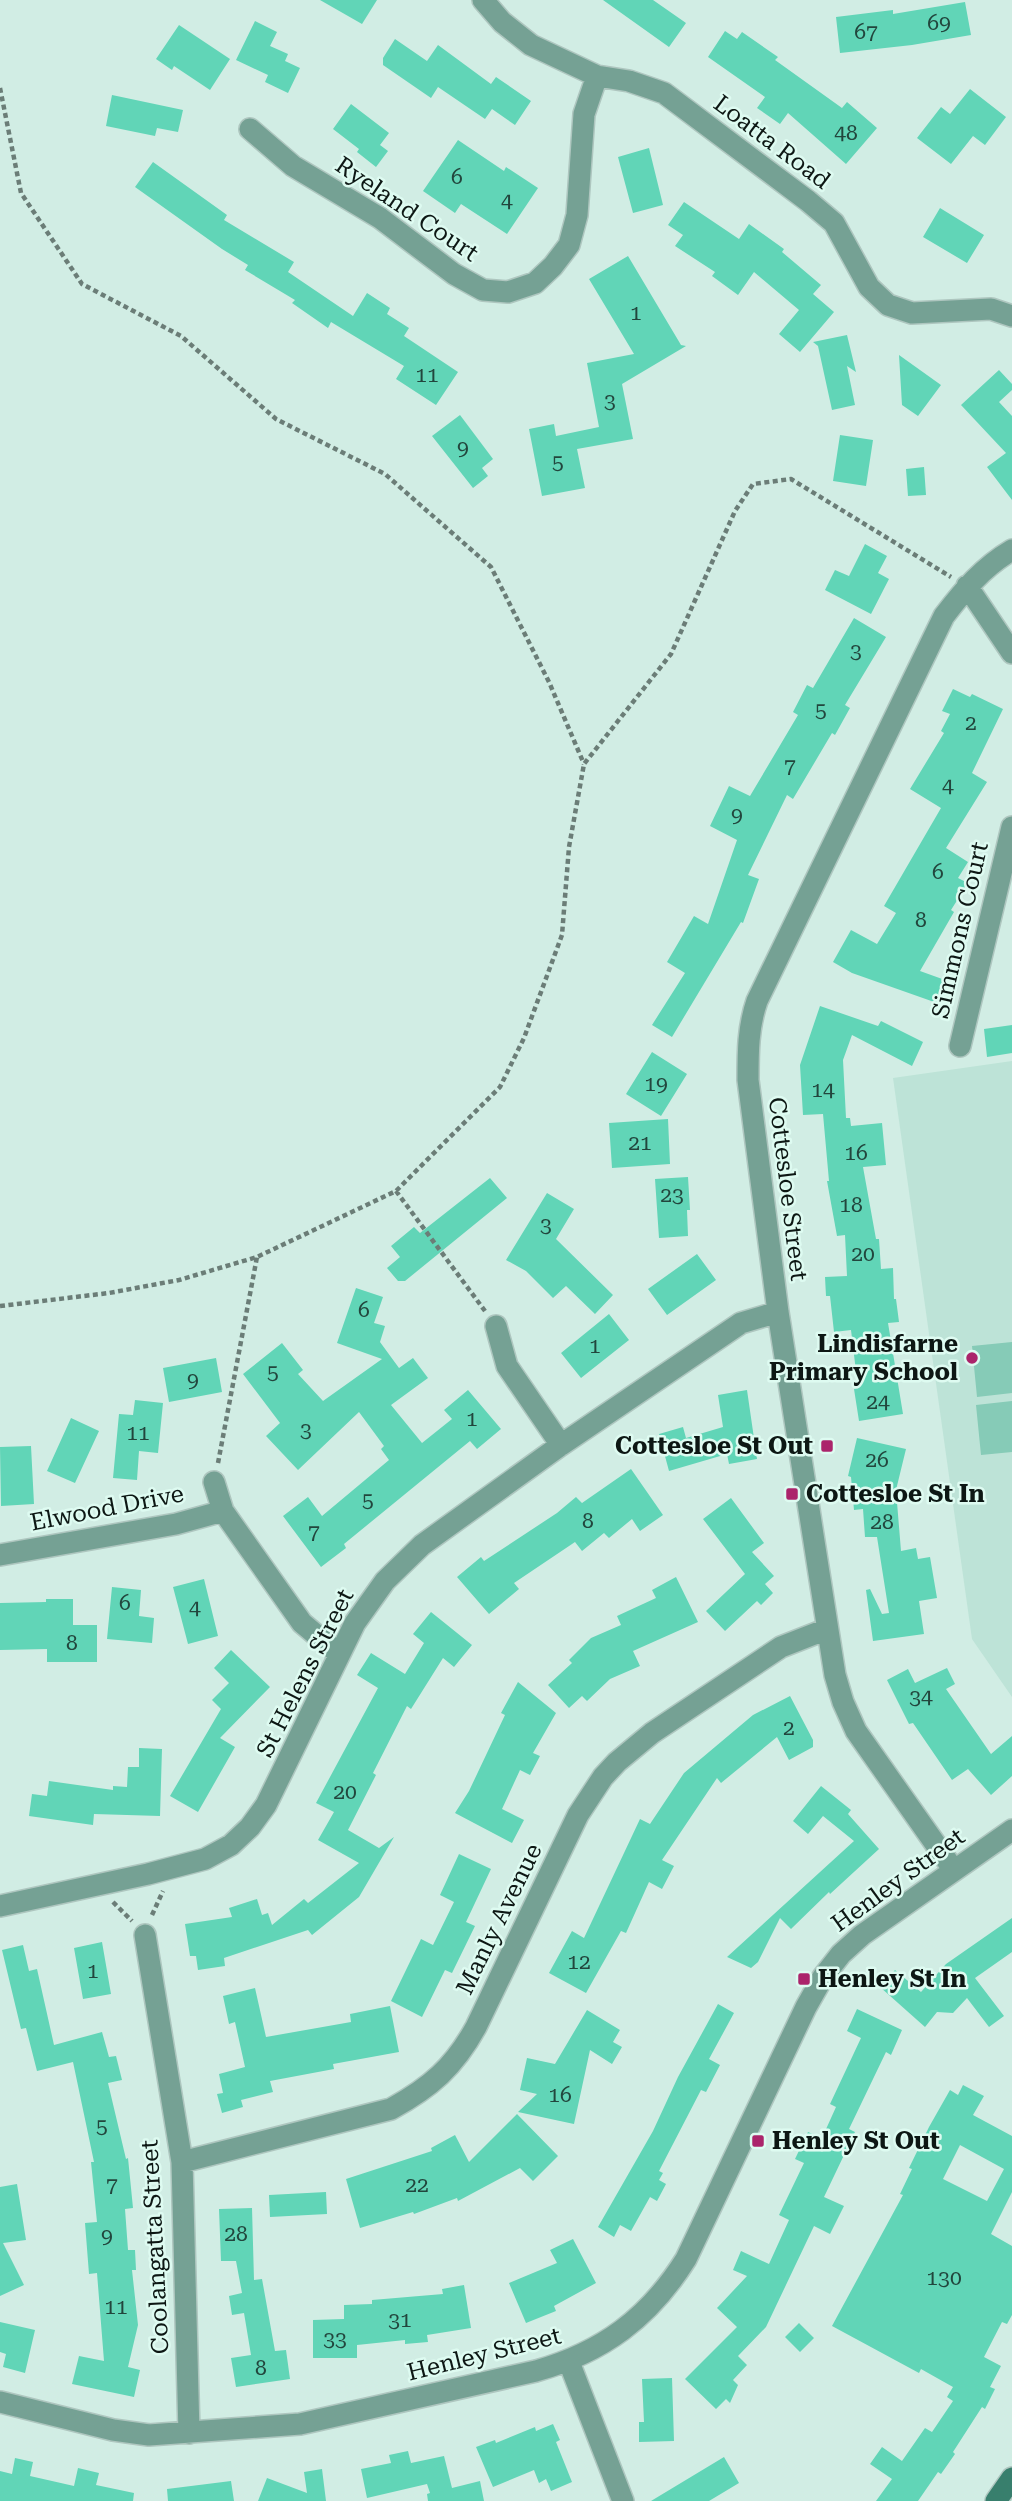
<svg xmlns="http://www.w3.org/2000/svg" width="1012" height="2501" viewBox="0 0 1012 2501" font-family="'Roboto Serif',serif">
	<rect width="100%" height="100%" fill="#d1ede4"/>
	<!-- built -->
	<path fill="#bde3d7" d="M1012 1061V1697L972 1639 893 1078Z"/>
	<!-- green -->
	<path fill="#86cbb7" d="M1012 1342V1393L977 1397 972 1346Z
		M1012 1401V1452L981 1455 976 1405Z"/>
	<!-- building -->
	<path fill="#61d5b7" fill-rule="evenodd" d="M320 0H377L362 24Z
		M603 0H653L686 23 669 47Z
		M965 2 971 35 912 45 840 53 836 17 893 10V14Z
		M255 21 277 32 270 46 288 54 285 61 300 68 288 93 265 82 268 75 236 60Z
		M179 25 230 59 210 90 174 66 172 70 156 59Z
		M725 31 737 39 742 32 778 57 775 60 842 108 847 102 877 128 846 164 788 113 780 124 757 108 765 97 708 57Z
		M395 39 427 61 438 45 491 84 496 77 531 101 515 125 492 109 485 119 438 87 431 98 383 65V58Z
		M970 89 1006 117 985 145 973 136 951 164 917 138 941 107 950 114Z
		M112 95 183 110 178 132 157 128 155 136 106 126Z
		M351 104 389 133 380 145 388 151 376 167 357 152 359 149 333 129Z
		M458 140 504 171 506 167 538 188 507 234 461 204 455 213 423 191Z
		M649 148 663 205 633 213 618 157Z
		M153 162 227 215 224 220 294 262 288 272 353 316 367 293 390 308 387 314 409 328 404 336 458 372 436 405 396 379 404 366 331 322 328 328 292 303 295 300 245 270 248 265 222 249 135 187Z
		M684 202 739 239 749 224 784 249 782 252 821 285 813 294 834 312 800 352 779 334 799 310 754 272 738 295 712 276 715 272 675 246 683 235 668 225Z
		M940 208 984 235 967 263 923 237Z
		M628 256 681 345 686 346 622 384 633 439 577 449 585 488 542 496 529 429 554 424 556 436 599 427 587 363 634 354 589 279Z
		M847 335 856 372 847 366 855 405 832 410 818 346 813 342Z
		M899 355 941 385 918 416 902 405Z
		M999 370 1012 384V390L999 402 1012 416V500L987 467 1006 453 961 405Z
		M460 415 493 459 482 468 488 476 473 488 432 436Z
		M840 435 873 440 866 486 833 481Z
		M924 467 926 495 908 496 906 469Z
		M865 544 887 556 878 573 889 579 871 614 825 590 835 570 849 576Z
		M854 618 886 637 845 705 850 708 835 735 832 733 793 799 787 795 748 875 759 879 743 923 741 922 672 1037 652 1025 685 973 667 962 694 916 708 924 737 840 710 826 729 786 750 796 798 715 793 712 807 685 813 688Z
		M953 689 970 697 972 694 1003 709 972 773 987 782 946 848 968 862 958 878 968 883 951 910 954 912 920 971 945 980 937 1003 852 973 833 962 851 930 877 944 896 913 884 906 941 808 910 789 944 733 941 731 950 714 942 711Z
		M820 1006 878 1026 881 1021 923 1042 912 1066 852 1035 843 1060 846 1118H850L851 1126 882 1123 886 1165 863 1167 876 1239H879L881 1269 893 1268 894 1299H896L899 1322 888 1323 903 1414 859 1421 854 1389 858 1388 851 1330 834 1332 830 1296H826L825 1277 847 1276 845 1235 837 1236 827 1181H829L823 1114 803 1115 800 1065Z
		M1012 1025V1053L987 1057 984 1029Z
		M652 1052 687 1074 661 1116 626 1094Z
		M668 1119 670 1164 612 1168 609 1123Z
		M688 1177 690 1210H687L688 1236 659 1238 655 1179Z
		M490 1178 507 1198 405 1281H398L387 1268 400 1257 391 1246 414 1227 420 1233Z
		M547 1193 574 1209 556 1239 613 1295 595 1314 566 1286 553 1298 526 1271 506 1260Z
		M697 1254 716 1280 667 1315 648 1289Z
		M356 1288 383 1297 374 1323 385 1326 380 1342 399 1368 413 1358 428 1378 391 1405 422 1443 452 1419 444 1410 468 1390 501 1429 477 1449 470 1441 344 1544 346 1548 321 1567 283 1516 308 1497 322 1516 389 1460 381 1449 384 1446 359 1412 298 1470 266 1436 280 1423 243 1374 282 1343 303 1370 298 1374 323 1401 382 1359 337 1343Z
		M609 1314 629 1340 581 1378 561 1353Z
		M216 1358 222 1392 169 1402 163 1368Z
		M747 1390 757 1459 729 1464 727 1454 669 1471 659 1434 683 1427 686 1438 723 1427 718 1395Z
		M135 1400 163 1403 158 1453 139 1451 137 1480 113 1478 119 1414 133 1415Z
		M71 1418 99 1431 75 1483 47 1471Z
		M857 1438 906 1449 896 1490 901 1551 916 1548 918 1559 930 1557 937 1598 919 1601 924 1634 873 1641 866 1590 870 1589 882 1614 889 1613 877 1537H865L863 1509 854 1510 851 1477 848 1476Z
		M31 1446 34 1504 1 1506 0 1447Z
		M631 1469 663 1515 640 1531 632 1519 609 1538 604 1533 582 1551 575 1542 514 1583 519 1589 489 1614 457 1577 481 1557 484 1561 557 1513 576 1497 582 1503Z
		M731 1498 764 1543 752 1552 774 1576 765 1584 773 1593 761 1605 757 1601 725 1631 706 1611 745 1574 703 1519Z
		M676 1577 698 1622 633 1651 640 1666 610 1679 587 1701 582 1696 569 1708 548 1685 572 1663 569 1660 591 1638 621 1625 617 1616 656 1598 652 1590Z
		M204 1579 218 1636 188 1644 173 1587Z
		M112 1587 141 1590 139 1616 154 1618 152 1643 107 1639Z
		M46 1599H73V1625H97V1662H47V1649L0 1650V1603L46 1602Z
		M431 1612 472 1645 454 1667 443 1658 411 1709 407 1706 373 1773 376 1775 348 1830 379 1848 394 1837 359 1897 312 1935 308 1930 224 1958 225 1966 198 1970 196 1956H190L185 1924 232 1917 229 1908 257 1899 262 1915 268 1913 272 1925 304 1899 308 1903 359 1863 318 1840 334 1812 316 1803 378 1688 357 1675 371 1653 405 1674 424 1643 413 1634Z
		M231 1650 270 1687 220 1738 235 1747 198 1812 170 1796 221 1709 212 1700 229 1683 214 1668Z
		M947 1668 955 1684 946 1689 991 1754 1012 1736V1776L991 1795 968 1769 952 1780 913 1723 909 1724 887 1680 908 1669 915 1683Z
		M518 1682 556 1713 533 1753 540 1756 530 1775 520 1770 502 1809 524 1820 512 1843 455 1813 469 1791 505 1715 501 1713Z
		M790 1696 813 1740V1747L789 1760 777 1737 721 1783 717 1778 662 1860 674 1866 662 1889 649 1882 626 1933 621 1931 586 1993 549 1973 572 1931 584 1938 640 1819 650 1824 684 1773 753 1715Z
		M139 1748 162 1749 160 1816 94 1814 93 1825 29 1816 32 1794 47 1796 49 1781 113 1790V1786L127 1787 128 1767H139Z
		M821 1786 851 1810 848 1814 879 1849 830 1894 829 1892 791 1929 780 1918 758 1962 751 1968 727 1957 854 1841 823 1816 808 1834 793 1821Z
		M459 1854 491 1869 466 1922 475 1926 452 1973 445 1970 422 2017 391 2001 421 1939 433 1945 454 1902 440 1895Z
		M1012 1918V1952L975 1978 1004 2016 989 2027 967 1998 953 2013 937 2012 925 2027 880 1987 895 1970 921 1992 946 1964Z
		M102 1942 111 1994 83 1999 74 1948Z
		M23 1945 29 1971 37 1969 54 2045 102 2032 109 2057 116 2056 122 2080 108 2083 126 2159 128 2158 133 2208 125 2209 128 2250H135L136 2270H132L138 2325 128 2367 140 2370 134 2397 72 2384 79 2356 104 2361 97 2273 89 2274 85 2223 97 2222 91 2162H94L73 2062 37 2071 26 2028 21 2029 2 1950Z
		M255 1988 266 2037 351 2022 350 2014 390 2006 399 2052 333 2064 334 2069 270 2081 273 2092 241 2100 243 2107 222 2113 217 2094 223 2093 219 2074 245 2067 235 2022 229 2024 223 1996Z
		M718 2004 734 2013 709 2059 720 2065 706 2092 701 2090 659 2171 663 2173 659 2180 666 2184 657 2201 650 2197 631 2231 620 2225 614 2237 598 2227 653 2131 678 2077Z
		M857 2009 902 2030 891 2055 886 2052 849 2129 855 2132 824 2197 844 2206 830 2234 814 2226 766 2327 738 2356 747 2365 733 2380 738 2385 730 2403 726 2399 716 2409 685 2379 737 2327 717 2308 747 2276 733 2270 741 2251 769 2264 789 2220 779 2215 804 2163 795 2159 808 2132 822 2138 836 2107 830 2104 861 2038 847 2031Z
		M587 2010 620 2030 613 2042 622 2047 612 2064 590 2050 574 2124 518 2112 537 2094 520 2090 527 2058 555 2064Z
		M963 2085 984 2096 973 2115 1012 2136V2192L991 2234 1012 2246V2315L1007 2324 1002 2322 984 2357 1001 2366 990 2387 995 2389 985 2409 982 2407 953 2452 955 2454 941 2474 938 2472 918 2501H876L892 2479 870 2464 882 2447 902 2461 925 2428 932 2432 953 2401 947 2397 953 2387 921 2369 919 2373 832 2326 903 2195 900 2194 912 2169 909 2168 929 2127 950 2090 958 2095ZM960 2145 1004 2169 987 2201 943 2179Z
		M517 2114 558 2156 533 2181 520 2168 458 2201 457 2198 414 2214 413 2212 360 2228 346 2179 432 2151 431 2148 455 2135 469 2162Z
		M17 2184 26 2240 3 2243 24 2285 0 2296V2187Z
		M326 2192 327 2214 270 2217 269 2195Z
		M252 2208 254 2280 262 2279 275 2351 286 2350 290 2379 236 2387 231 2358 251 2355 244 2313 232 2315 229 2296 242 2293 236 2261H221L219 2209Z
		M573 2239 596 2283 554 2306 556 2311 526 2323 509 2283 557 2263 550 2250Z
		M464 2285 471 2328 427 2335 428 2342 405 2344V2340L357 2345V2358H313V2320L344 2319V2305L372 2304V2300L443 2294 442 2289Z
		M0 2322 35 2330 25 2373 3 2367 6 2354 0 2352Z
		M799 2323 814 2338 800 2352 785 2337Z
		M672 2378 674 2441 639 2442V2422H644L642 2379Z
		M553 2424 560 2440 556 2442 572 2482 551 2491 546 2479 539 2483 534 2470 493 2487 476 2447 495 2440 496 2443 535 2427 536 2431Z
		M408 2451 411 2463 444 2456 452 2488 480 2481 484 2501H428L427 2494 430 2493 427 2484 367 2498 361 2469 391 2463 389 2455Z
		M724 2457 739 2483 709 2501H651Z
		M15 2458 33 2462 30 2476 74 2486 78 2468 99 2473 96 2485 134 2493 133 2501H0V2471L12 2474Z
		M322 2469 326 2501H258L267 2478 307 2493 304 2472Z
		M231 2481 234 2501H168L167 2489Z"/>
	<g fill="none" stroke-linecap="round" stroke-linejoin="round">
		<!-- street casing -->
		<g stroke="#aec6bf" stroke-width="24">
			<path id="street" d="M483 0 502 22 531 45 597 76 629 81 664 93 808 201 834 223 869 287 888 305 912 313 991 309 1012 316
				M250 129 293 166 380 218 454 274 483 290 508 292 535 283 553 266 569 245 577 215 584 114 597 76
				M967 586 1012 653
				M960 1046 1012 827
				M496 1326 507 1366 561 1445
				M214 1482 223 1511 302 1623 339 1654
				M0 1555 176 1524 223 1511
				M953 1869 856 1731 843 1702 835 1675 778 1312 748 1080C748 1052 748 1027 757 1001L944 616C964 590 983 567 1012 550
				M0 1906 148 1874 205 1859 231 1845 250 1827 266 1805 355 1623 385 1581 422 1545 561 1445 741 1323 778 1312
				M145 1935 182 2162 189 2433
				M182 2162 391 2109C431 2087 454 2067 476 2027L578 1815 603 1777 617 1762 652 1733 781 1647 827 1629
				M569 2362 623 2501
				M0 2402 113 2430 149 2435 300 2424 536 2371C603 2352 649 2318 686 2259L806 2007 823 1977 841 1954 862 1935 1012 1830"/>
		</g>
		<!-- secondary casing -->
		<g stroke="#aec6bf" stroke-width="24">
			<path id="secondary" d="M996 2501 1012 2478"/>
		</g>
		<!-- path -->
		<path stroke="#6b7d77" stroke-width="4.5" stroke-dasharray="5 3.5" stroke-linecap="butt" d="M0 88 21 193 82 284 181 336 276 419 385 474 491 567 549 682 584 764
			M396 1191 485 1311
			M0 1306 109 1293 179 1280 257 1257 396 1191 500 1087 524 1038 562 935 569 847 584 764 671 654 735 511 753 484 791 479 951 577
			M218 1463 257 1257
			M113 1902 132 1921
			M152 1915 163 1891"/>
		<!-- street -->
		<use href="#street" stroke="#75a194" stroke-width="21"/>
		<!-- secondary -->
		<use href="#secondary" stroke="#387f6d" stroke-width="21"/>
	</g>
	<!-- markers -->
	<g fill="#ab246b" stroke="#defbf1" stroke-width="2.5">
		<circle cx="972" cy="1358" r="7"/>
		<rect x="820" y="1439" width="14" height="14" rx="3.5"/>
		<rect x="785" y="1487" width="14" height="14" rx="3.5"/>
		<rect x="797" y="1972" width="14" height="14" rx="3.5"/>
		<rect x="751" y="2134" width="14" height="14" rx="3.5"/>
	</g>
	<g text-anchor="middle" stroke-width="5" stroke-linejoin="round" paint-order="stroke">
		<!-- number labels -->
		<g font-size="21" fill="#22463d">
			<text x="939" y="30">69</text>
			<text x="866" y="39">67</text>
			<text x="846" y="140">48</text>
			<text x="457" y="184">6</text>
			<text x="507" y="208">4</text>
			<text x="636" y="320">1</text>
			<text x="427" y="382">11</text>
			<text x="610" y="408">3</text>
			<text x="463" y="455">9</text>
			<text x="558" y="469">5</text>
			<text x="856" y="658">3</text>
			<text x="821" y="717">5</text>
			<text x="971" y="730">2</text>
			<text x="790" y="773">7</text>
			<text x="948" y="793">4</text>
			<text x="737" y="822">9</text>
			<text x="938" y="879">6</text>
			<text x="921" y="927">8</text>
			<text x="656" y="1091">19</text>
			<text x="823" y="1097">14</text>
			<text x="640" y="1150">21</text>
			<text x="856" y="1160">16</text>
			<text x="672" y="1202">23</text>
			<text x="851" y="1212">18</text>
			<text x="546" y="1232">3</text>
			<text x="863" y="1261">20</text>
			<text x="364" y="1317">6</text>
			<text x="595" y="1353">1</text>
			<text x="273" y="1379">5</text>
			<text x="193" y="1387">9</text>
			<text x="878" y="1409">24</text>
			<text x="472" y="1426">1</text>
			<text x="306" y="1437">3</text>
			<text x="138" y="1440">11</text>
			<text x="877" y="1467">26</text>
			<text x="368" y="1507">5</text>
			<text x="588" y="1528">8</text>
			<text x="882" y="1529">28</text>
			<text x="314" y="1539">7</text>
			<text x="125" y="1610">6</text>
			<text x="195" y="1615">4</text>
			<text x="72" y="1650">8</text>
			<text x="921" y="1704">34</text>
			<text x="789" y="1735">2</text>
			<text x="345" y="1799">20</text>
			<text x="579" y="1969">12</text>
			<text x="93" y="1978">1</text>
			<text x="560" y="2102">16</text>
			<text x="102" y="2133">5</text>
			<text x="112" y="2192">7</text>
			<text x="417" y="2192">22</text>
			<text x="236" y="2241">28</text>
			<text x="107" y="2243">9</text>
			<text x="944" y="2285">130</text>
			<text x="116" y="2314">11</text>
			<text x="400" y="2327">31</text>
			<text x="335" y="2346">33</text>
			<text x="261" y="2375">8</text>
		</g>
		<!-- street labels -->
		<g font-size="24" fill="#0d1714" stroke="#defbf1">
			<text transform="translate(772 142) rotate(37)" y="8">Loatta Road</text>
			<text transform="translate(407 209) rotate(34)" y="8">Ryeland Court</text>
			<text transform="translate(960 930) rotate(-77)" y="8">Simmons Court</text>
			<text transform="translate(788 1189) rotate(83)" y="8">Cottesloe Street</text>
			<text transform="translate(107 1508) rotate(-11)" y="8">Elwood Drive</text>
			<text transform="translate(305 1673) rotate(-63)" y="8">St Helens Street</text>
			<text transform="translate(898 1880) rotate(-36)" y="8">Henley Street</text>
			<text transform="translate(499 1919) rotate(-64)" y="8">Manly Avenue</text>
			<text transform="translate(155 2247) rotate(-93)" y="8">Coolangatta Street</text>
			<text transform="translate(484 2354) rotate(-14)" y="8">Henley Street</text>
		</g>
		<!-- poi labels -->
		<g font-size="24" font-weight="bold" fill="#0d1714" stroke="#defbf1" text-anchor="start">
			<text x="958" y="1352" text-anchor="end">Lindisfarne<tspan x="958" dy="28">Primary School</tspan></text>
			<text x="813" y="1454" text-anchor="end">Cottesloe St Out</text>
			<text x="806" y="1502">Cottesloe St In</text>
			<text x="818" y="1987">Henley St In</text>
			<text x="772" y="2149">Henley St Out</text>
		</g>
	</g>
</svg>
